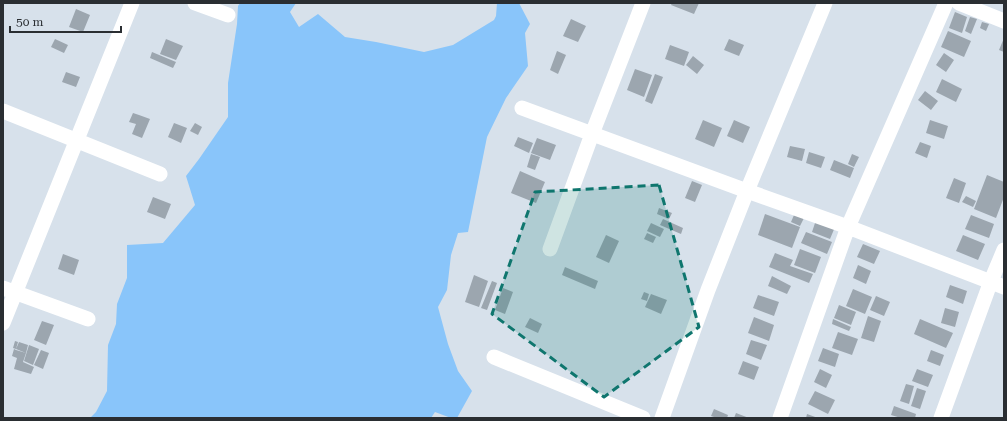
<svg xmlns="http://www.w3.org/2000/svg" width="1007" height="421" viewBox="0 0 1007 421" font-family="'Roboto Serif',serif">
	<rect width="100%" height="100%" fill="#d7e1eb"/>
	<!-- green -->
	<path fill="#89c5fa" d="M240 3H296L290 12 299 27 318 14 345 37 376 42 424 52 453 45 494 20 496 16 497 3H519L530 24 525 33 528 66 506 98 487 137 468 232 458 233 451 255 447 290 438 307 448 344 458 371 472 391 457 418H451L435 412 431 418H90L96 412 107 391 108 345 116 324 117 304 127 278V245L163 243 195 205 186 176 199 159 228 117V83L237 24 238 6Z"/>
	<!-- building -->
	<path fill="#9ca6af" d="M672 3H699L694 14 671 5Z
		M76 9 90 15 83 32 69 27Z
		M955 12 967 17 962 33 949 28Z
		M970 17 977 19 971 34 965 31Z
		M571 19 586 26 578 42 563 36Z
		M982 22 989 24 986 31 980 28Z
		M948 31 971 41 964 57 941 47Z
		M1004 38V52L999 50Z
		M55 39 68 45 64 53 51 47Z
		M166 39 183 46 176 60 160 54Z
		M729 39 744 45 739 56 724 50Z
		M670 45 689 52 684 66 665 59Z
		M557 51 566 55 558 74 550 70Z
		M152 52 176 62 173 68 150 58Z
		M944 53 954 60 946 72 936 65Z
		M693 56 704 65 697 74 686 65Z
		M635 69 652 75 644 97 627 90Z
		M66 72 80 77 76 87 62 82Z
		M655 74 663 77 652 104 645 101Z
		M942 79 962 89 956 102 936 92Z
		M925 91 938 101 931 110 918 100Z
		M133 113 139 115 137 120 139 115 150 119 142 138 132 134 136 124 129 122Z
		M703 120 722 128 714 147 695 139Z
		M734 120 750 127 743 143 727 136Z
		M930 120 948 126 944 139 926 133Z
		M174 123 187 128 181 143 168 137Z
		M195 123 202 127 198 135 190 131Z
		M518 137 533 143 529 153 514 146Z
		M537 138 556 145 550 160 531 153Z
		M920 142 931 146 927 158 915 153Z
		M790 146 805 149 802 161 787 157Z
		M809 152 825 157 821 168 806 163Z
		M531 154 540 157 535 170 527 167Z
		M852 154 859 157 854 167 848 164Z
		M834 160 854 168 850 178 830 170Z
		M520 171 545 182 536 203 511 193Z
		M987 175 1004 182V197L996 218 974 209Z
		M954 178 966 183 959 203 946 198Z
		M692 181 702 185 695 202 685 198Z
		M966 196 976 201 973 207 962 202Z
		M153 197 171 204 165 219 147 212Z
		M659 208 672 213 669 219 657 214Z
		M765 214 800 227 792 248 758 235Z
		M794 215 804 218 800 226 791 222Z
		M971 215 994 224 989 238 965 229Z
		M663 219 683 228 681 234 660 225Z
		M816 220 835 227 830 239 812 232Z
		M651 223 664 229 660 237 647 231Z
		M806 232 832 242 827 254 801 243Z
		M647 233 656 237 653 243 644 239Z
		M606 235 619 241 609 263 596 257Z
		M963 235 985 244 978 260 956 251Z
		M863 244 880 251 874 264 857 257Z
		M800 249 821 257 815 273 794 265Z
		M775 253 793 260 790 266 813 274 809 283 769 267Z
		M63 254 79 260 74 275 58 269Z
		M858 265 871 271 866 284 853 278Z
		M565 267 598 281 595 289 562 275Z
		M474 275 488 281 479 307 465 302Z
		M772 276 791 286 787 294 768 286Z
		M492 281 497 283 487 310 481 308Z
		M950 285 967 291 963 304 946 297Z
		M503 288 513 292 505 314 495 310Z
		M853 289 872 297 865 314 846 306Z
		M644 292 649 294 647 301 641 299Z
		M651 294 667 300 661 314 645 307Z
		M758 295 779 302 774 316 753 308Z
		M876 296 890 302 884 316 870 310Z
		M839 305 856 312 851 325 834 318Z
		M945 308 959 312 955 327 941 323Z
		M868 316 881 321 874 342 861 338Z
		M754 317 774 325 769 341 748 333Z
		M530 318 542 324 538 333 525 327Z
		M833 319 851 327 849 331 832 324Z
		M920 319 953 333 946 348 914 334Z
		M42 321 54 325 46 345 34 340Z
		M838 332 858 339 852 355 832 348Z
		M751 340 767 345 761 360 746 354Z
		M15 341 18 342 16 349 13 348Z
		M19 342 28 345 26 353 16 349Z
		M29 345 39 349 33 365 24 361Z
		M823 348 839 354 835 367 818 361Z
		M14 349 16 350 15 353 16 350 26 353 23 362 34 367 31 374 14 369 17 358 12 356Z
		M41 350 49 353 43 369 34 365Z
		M931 350 944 355 940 366 927 361Z
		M743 361 759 367 754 380 738 374Z
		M820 369 832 375 826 388 814 382Z
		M917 369 933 375 928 387 912 381Z
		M906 384 914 386 909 404 900 401Z
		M917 388 926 391 920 409 911 406Z
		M815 391 835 400 828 414 808 404Z
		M894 406 916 414 915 418H901L891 415Z
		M714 409 728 415 727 418H717L711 416Z
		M736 413 749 418H734Z
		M807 414 818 418H806Z"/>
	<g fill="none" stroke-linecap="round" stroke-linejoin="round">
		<!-- street -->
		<path stroke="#fff" stroke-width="15" d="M195 3 228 15
			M959 3 1004 21
			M522 108 747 191 848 227 1004 287
			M3 111 160 174
			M550 249 592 134 643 3
			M3 288 88 319
			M3 323 132 3
			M494 357 643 418
			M662 418 708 290 747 191 825 3
			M780 418 848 227 946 3
			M941 418 991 281 1004 250"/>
	</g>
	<!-- marked area -->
	<path fill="#0f766e" fill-opacity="0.2" stroke="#0f766e" stroke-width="3" stroke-dasharray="8 5" stroke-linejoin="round" d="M659 185 699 327 604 397 492 314 535 192Z"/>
	<!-- border -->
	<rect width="1007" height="421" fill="none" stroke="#2a2e32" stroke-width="8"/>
	<!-- scale -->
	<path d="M10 26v6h111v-6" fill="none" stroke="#2a2e32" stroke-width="2"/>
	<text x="16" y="26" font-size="12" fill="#2a2e32" stroke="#d7e1eb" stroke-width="3" paint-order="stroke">50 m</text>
</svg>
